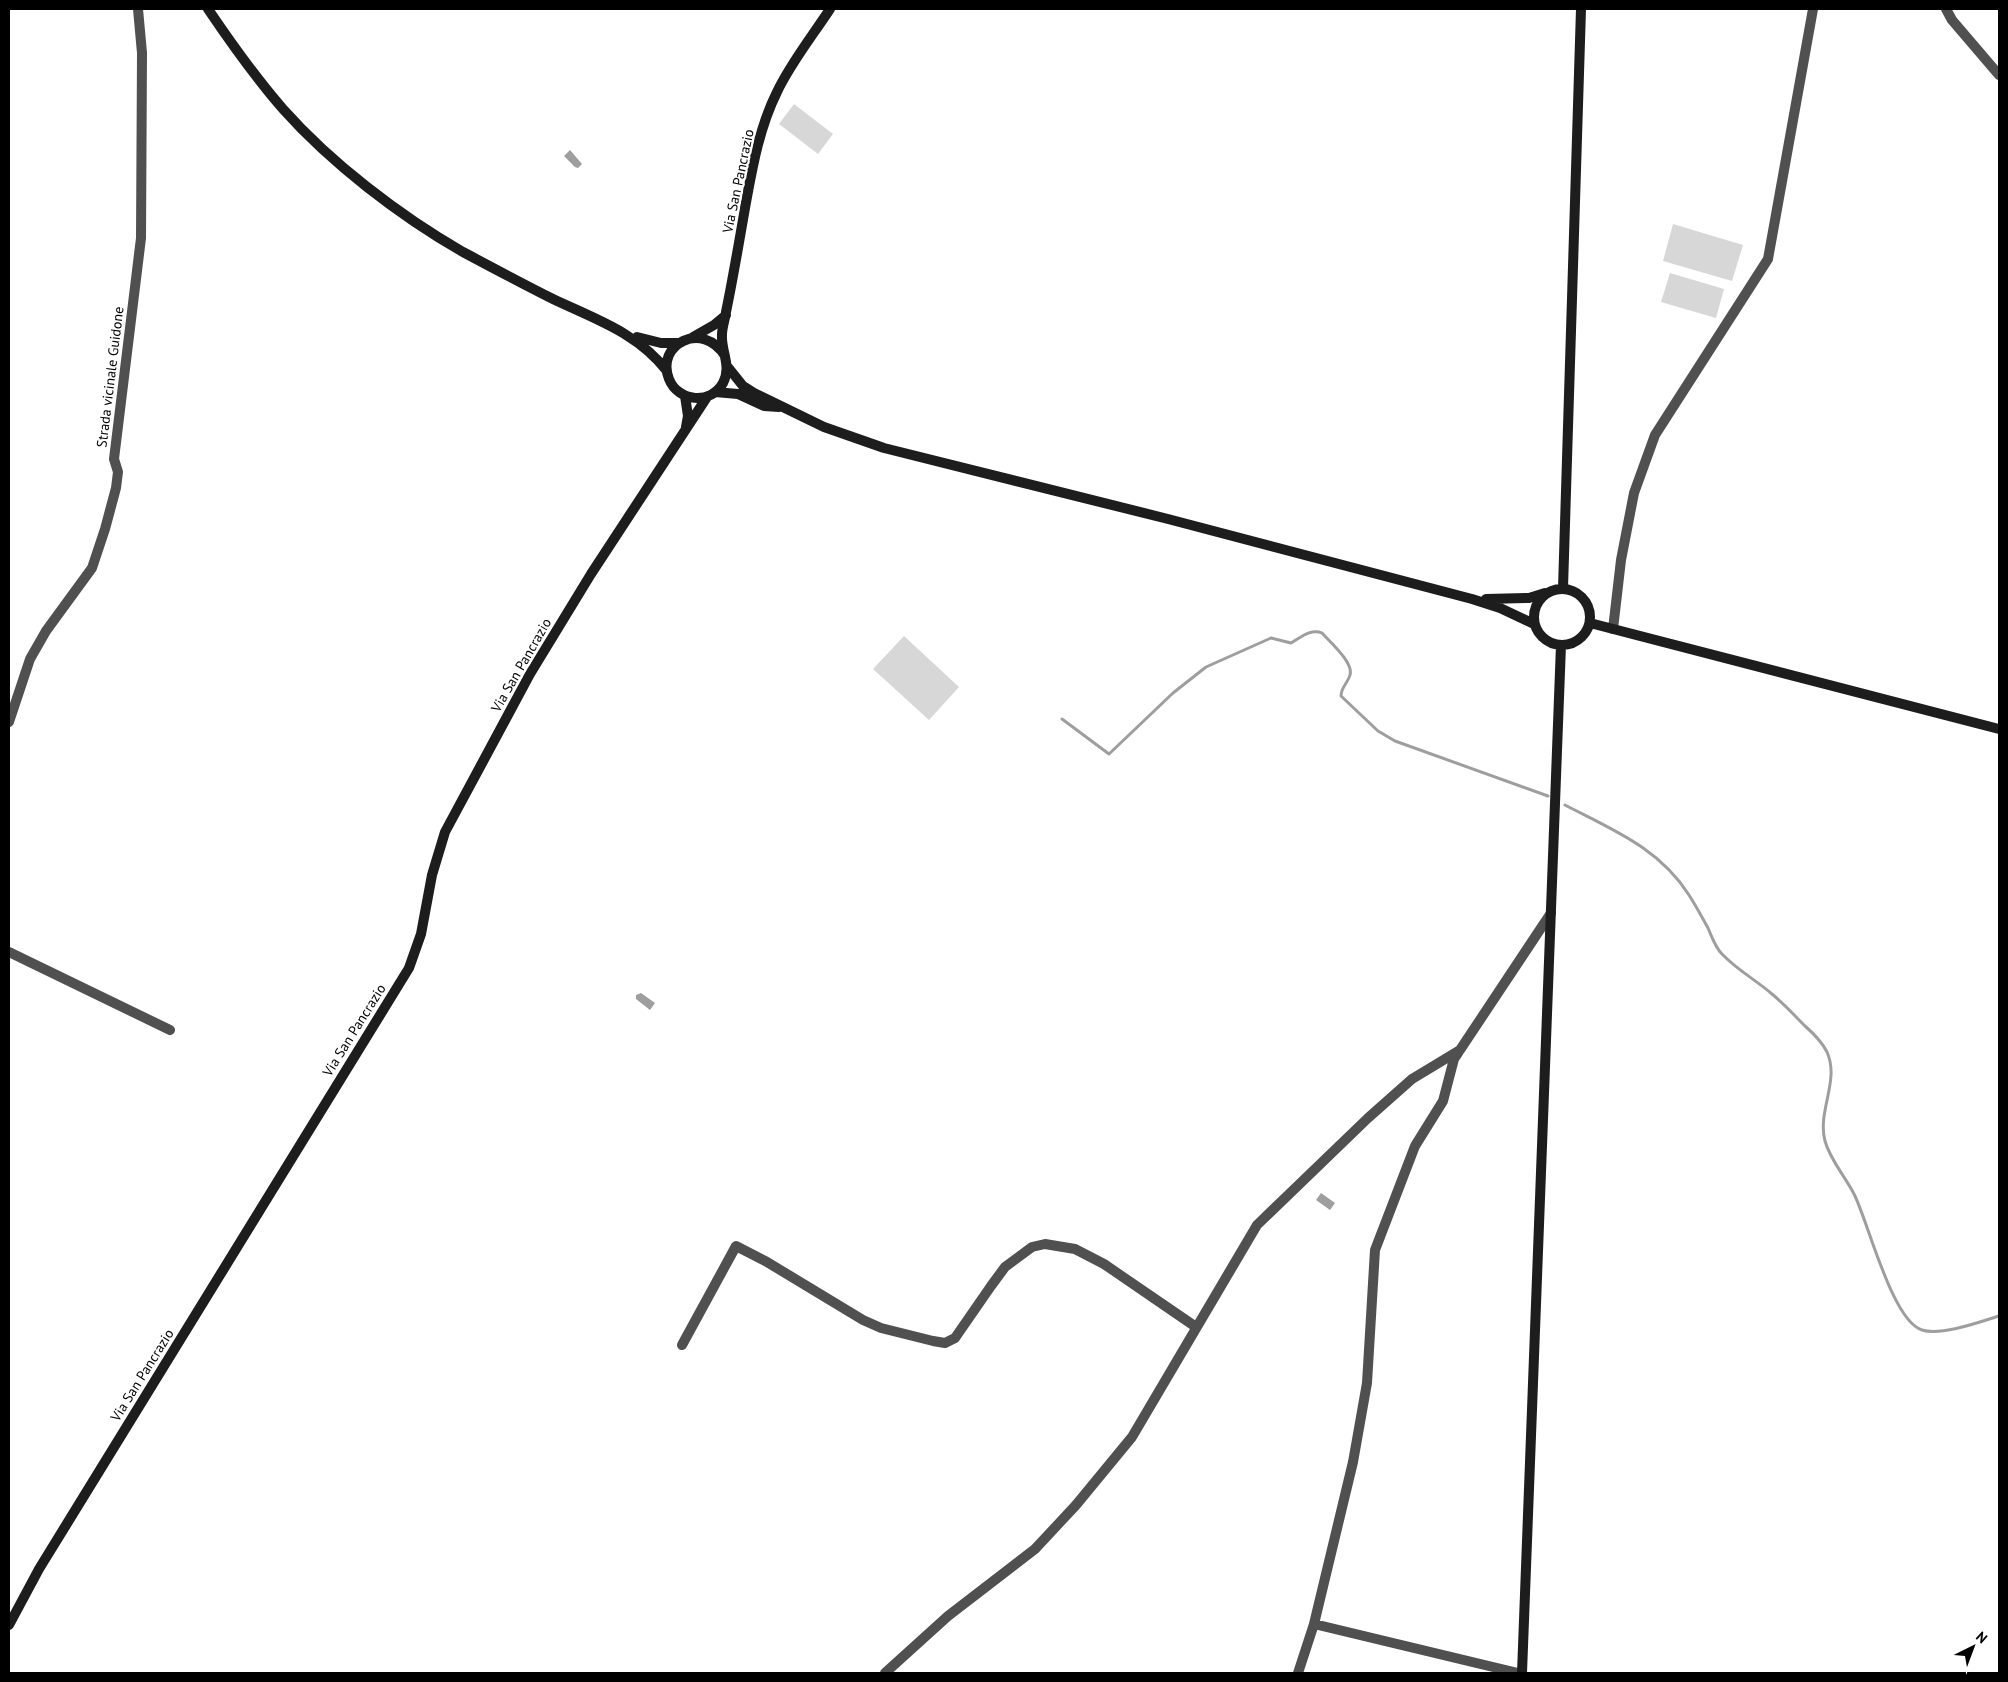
<svg xmlns="http://www.w3.org/2000/svg" width="2008" height="1682" viewBox="0 0 2008 1682" font-family="'PT Sans',sans-serif">
	<rect width="100%" height="100%" fill="#fff"/>
	<!-- green -->
	<path fill="#d7d7d7" d="M794 104 833 134 818 154 779 124Z
		M1673 224 1743 245 1732 281 1663 261Z
		M1670 273 1724 289 1716 318 1661 302Z
		M904 636 959 687 929 720 873 669Z"/>
	<!-- water -->
	<path fill="#9e9e9e" d="M570 150 582 164 578 168 575 167 564 156Z
		M641 993 655 1003 650 1010 636 999V995Z
		M1321 1193 1335 1203 1330 1210 1316 1200Z"/>
	<g fill="none" stroke-linecap="round" stroke-linejoin="round">
		<!-- stream -->
		<path stroke="#9e9e9e" stroke-width="3" d="M1062 719 1109 754 1173 693 1206 667 1271 638 1291 643C1300 638 1311 628 1322 633 1330 642 1354 663 1350 675 1348 683 1341 687 1341 696L1378 731 1395 741 1548 796
			M1565 805C1613 830 1659 848 1689 895 1696 906 1702 917 1708 928 1712 937 1715 947 1722 954 1737 970 1756 980 1772 994 1784 1004 1794 1015 1805 1026 1813 1033 1822 1042 1827 1052 1840 1081 1817 1111 1825 1141 1830 1160 1845 1176 1854 1194 1868 1221 1892 1321 1922 1330 1941 1336 1980 1322 1999 1316"/>
		<!-- street -->
		<path stroke="#505050" stroke-width="10" d="M1946 9 1952 20 1999 75
			M1613 629 1621 560 1634 493 1655 435 1768 259 1813 9
			M9 722 30 659 46 631 92 568 105 529 116 488 118 472 114 459 141 238 142 53 138 9
			M9 952 170 1030
			M682 1345 736 1246 767 1262 863 1320 881 1328 933 1341 945 1343 955 1338 991 1286 1005 1267 1032 1247 1045 1244 1075 1249 1104 1264 1196 1327
			M1314 1624 1518 1673
			M885 1673 948 1616 1035 1549 1076 1505 1132 1437 1257 1225 1368 1118 1412 1079 1460 1050
			M1298 1673 1314 1624 1353 1462 1367 1383 1375 1250 1415 1146 1443 1101 1454 1059 1551 913"/>
		<!-- secondary -->
		<path stroke="#1d1d1d" stroke-width="10" d="M208 9C231 43 255 77 283 109 331 163 400 216 463 252 493 268 523 284 553 299 595 319 638 333 667 371
			M637 337 661 343H679
			M693 337 714 325 726 315
			M725 356C703 320 655 344 669 379 678 402 711 405 723 383 732 366 721 352 722 335 722 327 725 320 726 312 733 278 739 243 745 208 752 169 759 128 777 92 790 64 813 35 830 9
			M727 366 743 386 754 393 824 427 884 448 1168 519 1472 599 1500 608 1534 624
			M715 392 738 394 764 406 779 407
			M685 396 688 416 686 427
			M1563 588 1581 9
			M1534 617a28 28 0 1 1 56 0a28 28 0 1 1-56 0Z
			M1486 599 1529 598 1545 593
			M1590 623 1999 729
			M9 1625 39 1569 409 968 421 934 432 875 445 832 530 674 591 574 707 397
			M1522 1673 1561 645"/>
	</g>
	<g text-anchor="middle" stroke-width="4.5" stroke-linejoin="round" paint-order="stroke">
		<!-- street labels -->
		<g font-size="14" fill="#000" stroke="#fff">
			<text transform="translate(738 181) rotate(-78)" y="5">Via San Pancrazio</text>
			<text transform="translate(110 377) rotate(-83)" y="5">Strada vicinale Guidone</text>
			<text transform="translate(521 665) rotate(-60)" y="5">Via San Pancrazio</text>
			<text transform="translate(354 1030) rotate(-58)" y="5">Via San Pancrazio</text>
			<text transform="translate(142 1375) rotate(-58)" y="5">Via San Pancrazio</text>
		</g>
	</g>
	<!-- border -->
	<rect width="2008" height="1682" fill="none" stroke="#000000" stroke-width="20"/>
	<!-- north arrow -->
	<g transform="translate(1973 1647) rotate(42)" stroke="#ffffff" stroke-width="4" paint-order="stroke">
	<path d="M0-4L9 19L0 12L-9 19Z" fill="#000000"/>
	<text y="-8" font-size="14" font-weight="bold" text-anchor="middle" fill="#000000">N</text>
	</g>
</svg>
